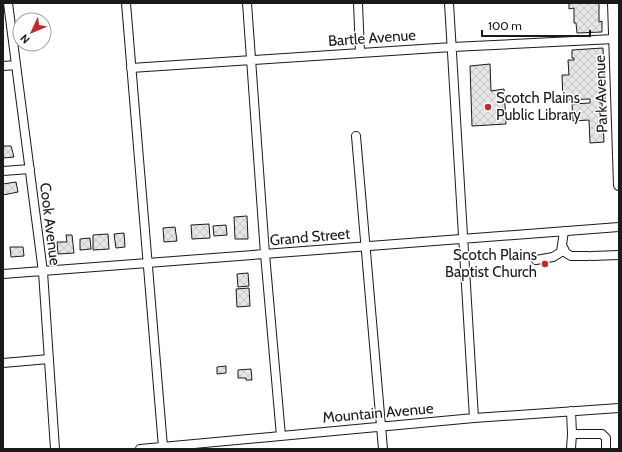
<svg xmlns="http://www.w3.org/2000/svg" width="622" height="452" viewBox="0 0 622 452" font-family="Cabin,sans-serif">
	<defs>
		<pattern id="building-cross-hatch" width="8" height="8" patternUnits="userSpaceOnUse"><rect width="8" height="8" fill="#e6e6e6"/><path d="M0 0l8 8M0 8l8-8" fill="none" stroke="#c5c5c5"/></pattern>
	</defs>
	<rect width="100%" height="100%" fill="#fff"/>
	<!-- building -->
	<path fill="url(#building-cross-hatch)" stroke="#1a1a1a" d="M569 3H599V22L602 21V32L577 33 576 23H574V8L569 9Z
		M603 48 605 99H600V103H602L604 142 590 143 589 120 573 121 572 104 590 103V99L563 100 562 75H569L568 60H574V58H572V50Z
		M490 64 491 91 504 89 506 124 472 126 470 66Z
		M3 146H11L14 157 3 158Z
		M16 182 18 192 3 195V184Z
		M247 216 248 239H235L234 217Z
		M209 224 210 238 192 239 191 225Z
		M226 225 227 235 214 236 213 226Z
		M175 227 177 241 164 242 163 228Z
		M124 233 125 247 116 248 114 234Z
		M108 234 109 249 93 250V235Z
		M66 235H72L74 253 58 254 57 242H67Z
		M90 238 91 249 80 250V239Z
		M10 247H23L24 256 11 257Z
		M248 273 249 286 238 287 237 274Z
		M249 288 250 306 237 307 236 289Z
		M226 366V373L217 374V367Z
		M251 369 252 380H246V378H238V370Z"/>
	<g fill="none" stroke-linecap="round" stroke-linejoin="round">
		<!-- minor casing -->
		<g stroke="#1a1a1a" stroke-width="10">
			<path id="minor" d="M8 3 43 272 55 449
				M126 3 163 447
				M247 3 265 254 281 436
				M358 3 360 53
				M449 3 474 418
				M3 66 16 65
				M131 68 452 47 614 39
				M356 136 383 449
				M3 171 30 169
				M563 247 566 253 571 256H588
				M592 256 619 255
				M536 260 553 257 561 252 564 231
				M3 274 619 227
				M3 363 49 359
				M571 411 572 434H602L606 438V449
				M140 449 474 418 619 408
				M571 449 572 434"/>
		</g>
		<!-- major casing -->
		<g stroke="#1a1a1a" stroke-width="12">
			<path id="major" d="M613 3 619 185"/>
		</g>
		<!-- minor -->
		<use href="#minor" stroke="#fff" stroke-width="8"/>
		<!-- major -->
		<use href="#major" stroke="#fff" stroke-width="10"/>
	</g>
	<!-- markers -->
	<g fill="#c62828" stroke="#fff" stroke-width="1.5">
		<circle cx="488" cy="107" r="4"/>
		<circle cx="545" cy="264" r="4"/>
	</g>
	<g text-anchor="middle" stroke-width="3" stroke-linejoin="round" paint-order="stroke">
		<!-- street labels -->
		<g font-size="15" fill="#1a1a1a" stroke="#fff">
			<text transform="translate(372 38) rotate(-4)" y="5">Bartle Avenue</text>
			<text transform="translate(601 94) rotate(-92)" y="5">Park Avenue</text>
			<text transform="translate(50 224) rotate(83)" y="5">Cook Avenue</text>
			<text transform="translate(310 237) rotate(-5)" y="5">Grand Street</text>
			<text transform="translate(378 413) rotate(-5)" y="5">Mountain Avenue</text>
		</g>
		<!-- poi labels -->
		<g font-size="15" fill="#1a1a1a" stroke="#fff" text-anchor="start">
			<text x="496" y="103">Scotch Plains<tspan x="496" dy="17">Public Library</tspan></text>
			<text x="537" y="260" text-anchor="end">Scotch Plains<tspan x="537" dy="17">Baptist Church</tspan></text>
		</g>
	</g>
	<!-- border -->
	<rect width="622" height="452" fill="none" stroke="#1a1a1a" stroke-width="8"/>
	<!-- north arrow -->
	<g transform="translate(32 32) rotate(226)"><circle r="19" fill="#ffffff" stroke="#a3a3a3"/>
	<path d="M0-3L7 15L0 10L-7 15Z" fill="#c62828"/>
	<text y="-6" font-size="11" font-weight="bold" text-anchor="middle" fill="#1a1a1a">N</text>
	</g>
	<!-- scale -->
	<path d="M482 30v6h108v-6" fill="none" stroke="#1a1a1a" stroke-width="2"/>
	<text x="488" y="30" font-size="12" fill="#1a1a1a" stroke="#ffffff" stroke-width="3" paint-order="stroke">100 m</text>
</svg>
